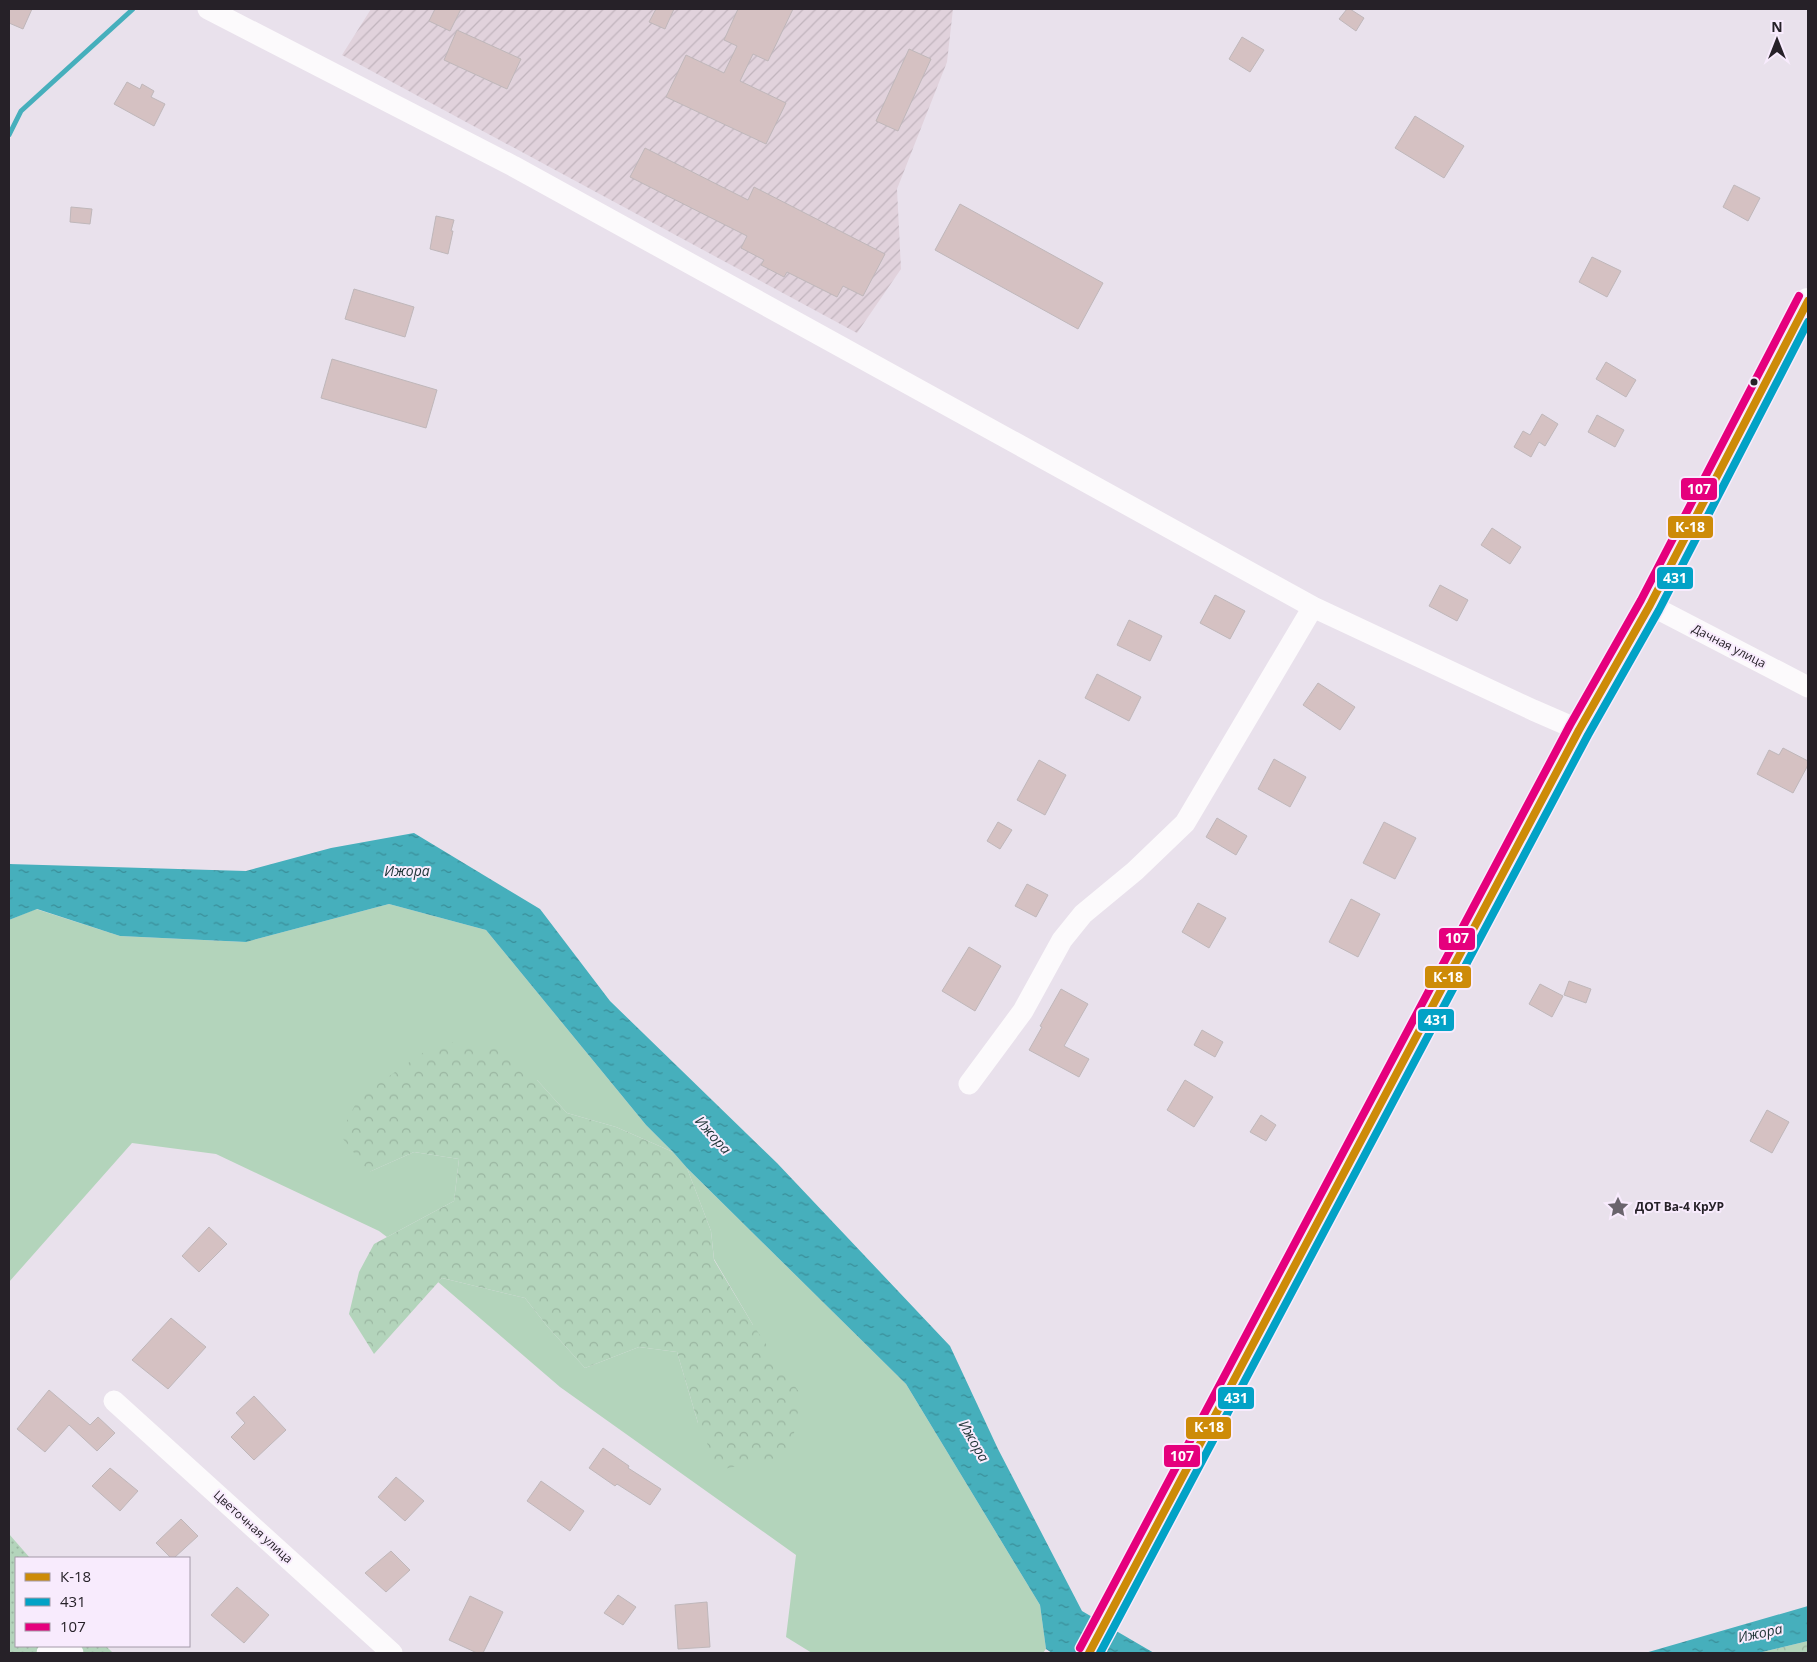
<svg xmlns="http://www.w3.org/2000/svg" width="1817" height="1662" viewBox="0 0 1817 1662" font-family="'Open Sans',sans-serif">
	<defs>
		<pattern id="industrial-furrows" width="10" height="10" patternUnits="userSpaceOnUse" patternTransform="scale(1.25)"><rect width="10" height="10" fill="#e1d2dc"/><path d="M-1 1l2-2M0 10L10 0M9 11l2-2" fill="none" stroke="#c1b4bd"/></pattern>
		<pattern id="forest-crowns" width="20" height="18" patternUnits="userSpaceOnUse" patternTransform="scale(1.25)"><rect width="20" height="18" fill="#b3d4bb"/><path d="M2 6a3 3 0 1 1 6 0M12 15a3 3 0 1 1 6 0" fill="none" stroke="#9ab6a1"/></pattern>
		<pattern id="garden-dots" width="8" height="8" patternUnits="userSpaceOnUse" patternTransform="scale(1.25)"><rect width="8" height="8" fill="#b3d4bb"/><path d="M2 2h.1M6 6h.1" fill="none" stroke="#9ab6a1" stroke-width="1.8" stroke-linecap="round"/></pattern>
		<pattern id="water-ripples" width="26" height="14" patternUnits="userSpaceOnUse" patternTransform="scale(1.25)"><rect width="26" height="14" fill="#46afbc"/><path d="M2 4q2-2 4 0t4 0M15 11q2-2 4 0t4 0" fill="none" stroke="#3a8e99"/></pattern>
	</defs>
	<rect width="100%" height="100%" fill="#e9e1ec"/>
	<!-- industrial -->
	<path fill="url(#industrial-furrows)" d="M371 9H953L947 62 897 189 901 269 857 333 342 55Z"/>
	<!-- grass -->
	<path fill="#b3d4bb" d="M389 904 486 930 646 1125 673 1152 616 1127 567 1113 537 1080 369 1172 414 1152 459 1159 454 1201 387 1237 379 1231 216 1154 132 1143 9 1282V920L36 909 120 936 245 942Z
		M687 1168 906 1384 1040 1605 1046 1649 1043 1653H812L786 1637 796 1555 560 1387 438 1282 442 1278 525 1298 547 1326 585 1368 639 1347 677 1352 698 1423 753 1325 714 1259 711 1231Z"/>
	<!-- forest -->
	<path fill="url(#forest-crowns)" d="M440 1041 498 1049 537 1080 567 1113 616 1127 673 1152 687 1168 711 1231 714 1260 753 1325 801 1395 790 1455 719 1470 698 1423 677 1352 639 1347 585 1368 547 1326 525 1298 442 1278 374 1354 349 1314 359 1272 374 1244 454 1201 459 1159 414 1152 369 1172 340 1135 359 1097Z
		M1808 1641V1653H1758Z"/>
	<!-- garden -->
	<path fill="url(#garden-dots)" d="M9 1534 30 1558H16V1646H106L113 1653H9Z"/>
	<!-- water -->
	<path fill="url(#water-ripples)" d="M414 833 540 909 610 1001 777 1163 950 1346 998 1449 1082 1611 1154 1653H1052L1046 1649 1040 1605 906 1384 687 1168 673 1152 646 1125 486 930 389 904 246 942 120 936 37 909 9 920V864L246 871 331 848Z
		M1808 1606V1641L1758 1653H1645Z"/>
	<g fill="none" stroke-linecap="round" stroke-linejoin="round">
		<!-- stream -->
		<path stroke="#46afbc" stroke-width="5" d="M9 135 21 111 133 9"/>
	</g>
	<!-- building -->
	<path fill="#d5c1c2" stroke="#bfb7ba" d="M9 9H32L23 29 9 23Z
		M435 9H461L450 31 429 21Z
		M656 9H674L665 29 649 22Z
		M738 9H793L768 61 753 54 740 81 786 103 766 144 666 97 686 55 724 73 737 46 724 40Z
		M1347 9H1350L1364 18 1356 31 1339 19Z
		M457 30 521 59 507 89 444 60Z
		M1242 37 1264 50 1250 72 1229 59Z
		M909 49 931 59 898 131 876 121Z
		M127 82 140 89 142 84 154 91 151 97 165 104 154 126 114 104Z
		M1415 116 1464 146 1444 178 1395 148Z
		M645 148 748 200 754 187 885 254 863 296 843 286 837 297 787 272 784 277 761 265 764 260 741 248 747 236 630 177Z
		M1734 185 1760 198 1748 221 1723 207Z
		M960 204 1103 283 1078 329 935 250Z
		M71 207 92 209 90 224 70 222Z
		M436 216 454 220 451 231H453L448 254 430 249Z
		M1592 257 1621 271 1607 297 1579 282Z
		M354 289 414 307 405 337 345 319Z
		M332 359 437 390 426 428 321 398Z
		M1606 362 1636 380 1626 397 1596 379Z
		M1542 414 1558 424 1545 446 1539 442 1531 457 1514 447 1523 431 1530 435Z
		M1597 415 1624 430 1615 447 1588 432Z
		M1492 528 1521 547 1510 564 1481 545Z
		M1440 585 1468 600 1457 621 1429 606Z
		M1215 595 1245 611 1230 639 1200 623Z
		M1129 620 1162 636 1150 661 1117 645Z
		M1097 674 1141 697 1129 721 1085 698Z
		M1318 683 1355 707 1340 730 1303 705Z
		M1783 748 1808 761V765L1793 793 1757 774 1769 750 1779 755Z
		M1274 759 1306 777 1290 807 1258 789Z
		M1039 760 1066 775 1045 815 1017 800Z
		M1217 818 1247 836 1236 855 1206 837Z
		M998 822 1012 830 1000 849 987 841Z
		M1384 822 1416 838 1395 879 1363 863Z
		M1027 884 1048 895 1036 917 1015 906Z
		M1351 899 1380 914 1358 957 1329 942Z
		M1198 903 1226 918 1209 948 1182 932Z
		M969 947 1001 966 975 1011 942 991Z
		M1569 981 1591 989 1586 1003 1564 995Z
		M1540 984 1563 996 1552 1017 1529 1004Z
		M1061 989 1088 1004 1064 1046 1089 1059 1079 1077 1029 1050 1042 1027 1040 1026Z
		M1202 1030 1223 1042 1215 1057 1194 1045Z
		M1185 1080 1213 1097 1194 1127 1167 1110Z
		M1767 1110 1789 1122 1772 1153 1750 1141Z
		M1261 1115 1276 1125 1266 1141 1250 1132Z
		M209 1227 227 1244 199 1272 182 1256Z
		M171 1318 206 1347 168 1389 132 1360Z
		M49 1390 90 1425 98 1417 115 1433 97 1451 69 1425 45 1452 17 1429Z
		M254 1396 286 1430 254 1460 231 1437 245 1423 236 1413Z
		M603 1448 629 1466 628 1468 661 1489 650 1505 617 1484 615 1486 589 1468Z
		M110 1468 138 1491 120 1511 92 1486Z
		M396 1477 424 1501 405 1521 378 1497Z
		M541 1481 584 1511 570 1531 527 1501Z
		M181 1519 198 1536 174 1558H171L156 1543Z
		M391 1551 410 1570 386 1592 365 1573Z
		M237 1587 269 1615 244 1643 211 1615Z
		M618 1595 636 1607 623 1625 604 1613Z
		M470 1596 503 1612 483 1653H477L449 1640Z
		M707 1602 710 1647 678 1649 675 1605Z"/>
	<g fill="none" stroke-linecap="round" stroke-linejoin="round">
		<!-- minor -->
		<path stroke="#fcfafc" stroke-width="21" d="M208 9 513 166 1313 607 1533 710 1579 730
			M1650 605 1808 687
			M969 1084 1023 1011 1062 940 1083 914 1135 871 1185 823 1313 607
			M114 1401 392 1653
			M47 1653 50 1650H71L73 1653"/>
		<!-- major -->
		<path stroke="#fcfafc" stroke-width="26" d="M1089 1653 1579 730 1650 605 1808 301"/>
		<!-- bus-1 casing -->
		<g stroke="#f8ebfd" stroke-width="11">
			<path id="bus-1" d="M1089 1653 1579 730 1650 605 1808 301"/>
		</g>
		<!-- bus-2 casing -->
		<g stroke="#f8ebfd" stroke-width="11">
			<path id="bus-2" d="M1100 1653 1588 735 1659 610 1808 322"/>
		</g>
		<!-- bus-3 casing -->
		<g stroke="#f8ebfd" stroke-width="11">
			<path id="bus-3" d="M1080 1648 1570 725 1641 600 1799 296"/>
		</g>
		<!-- bus-1 -->
		<use href="#bus-1" stroke="#cd8b08" stroke-width="8"/>
		<!-- bus-2 -->
		<use href="#bus-2" stroke="#02a2c6" stroke-width="8"/>
		<!-- bus-3 -->
		<use href="#bus-3" stroke="#e5007d" stroke-width="8"/>
	</g>
	<!-- icons -->
	<defs>
		<g id="sight-bare" transform="scale(1.725)"><path d="M0-6L1.8-2.2L6-1.7L2.9 1.2L3.7 5.4L0 3.3L-3.7 5.4L-2.9 1.2L-6-1.7L-1.8-2.2Z" fill="#6a646d" stroke="#f8ebfd" stroke-width="2.5" paint-order="stroke"/></g>
	</defs>
	<g fill-rule="evenodd">
		<use href="#sight-bare" x="1618" y="1207"/>
	</g>
	<!-- markers -->
	<circle fill="#262128" stroke="#f8ebfd" stroke-width="2" cx="1754" cy="382" r="4.5"/>
	<g text-anchor="middle" stroke-width="4" stroke-linejoin="round" paint-order="stroke">
		<!-- street labels -->
		<g font-size="12" fill="#262128" stroke="#f8ebfd">
			<text transform="translate(1729 646) rotate(27)" y="4">Дачная улица</text>
			<text transform="translate(253 1527) rotate(42)" y="4">Цветочная улица</text>
		</g>
		<!-- poi labels -->
		<g font-size="12" font-weight="bold" fill="#262128" stroke="#f8ebfd" text-anchor="start">
			<text x="1635" y="1211">ДОТ Ва-4 КрУР</text>
		</g>
		<!-- water labels -->
		<g font-size="14" font-style="italic" fill="#1e3436" stroke="#f8ebfd">
			<text x="407" y="876">Ижора</text>
			<text transform="translate(713 1135) rotate(48)" y="5">Ижора</text>
			<text transform="translate(974 1441) rotate(60)" y="5">Ижора</text>
			<text transform="translate(1760 1633) rotate(-12)" y="5">Ижора</text>
		</g>
	</g>
	<g stroke="#f8ebfd" stroke-width="2">
		<rect x="1680" y="477" width="38" height="24" rx="5" fill="#e5007d"/>
		<rect x="1667" y="515" width="47" height="24" rx="5" fill="#cd8b08"/>
		<rect x="1656" y="566" width="38" height="24" rx="5" fill="#02a2c6"/>
		<rect x="1438" y="927" width="38" height="24" rx="5" fill="#e5007d"/>
		<rect x="1424" y="965" width="48" height="24" rx="5" fill="#cd8b08"/>
		<rect x="1417" y="1008" width="38" height="24" rx="5" fill="#02a2c6"/>
		<rect x="1217" y="1386" width="38" height="24" rx="5" fill="#02a2c6"/>
		<rect x="1185" y="1416" width="47" height="24" rx="5" fill="#cd8b08"/>
		<rect x="1163" y="1444" width="38" height="24" rx="5" fill="#e5007d"/>
	</g>
	<g font-size="14" text-anchor="middle" font-weight="bold" fill="#fff">
		<text x="1699" y="494">107</text>
		<text x="1690" y="532">К-18</text>
		<text x="1675" y="583">431</text>
		<text x="1457" y="943">107</text>
		<text x="1448" y="982">К-18</text>
		<text x="1436" y="1025">431</text>
		<text x="1236" y="1403">431</text>
		<text x="1209" y="1432">К-18</text>
		<text x="1182" y="1461">107</text>
	</g>
	<!-- border -->
	<rect width="1817" height="1662" fill="none" stroke="#262128" stroke-width="20"/>
	<!-- legend -->
	<rect x="15" y="1557" width="175" height="90" fill="#f8ebfd" stroke="#a49aa8"/>
	<rect x="25" y="1573" width="25" height="8" fill="#cd8b08" stroke="#a49aa8"/>
	<text x="60" y="1582" font-size="15" fill="#262128">К-18</text>
	<rect x="25" y="1598" width="25" height="8" fill="#02a2c6" stroke="#a49aa8"/>
	<text x="60" y="1607" font-size="15" fill="#262128">431</text>
	<rect x="25" y="1623" width="25" height="8" fill="#e5007d" stroke="#a49aa8"/>
	<text x="60" y="1632" font-size="15" fill="#262128">107</text>
	<!-- north arrow -->
	<g transform="translate(1777 40)" stroke="#f8ebfd" stroke-width="4" paint-order="stroke">
	<path d="M0-4L9 19L0 12L-9 19Z" fill="#262128"/>
	<text y="-8" font-size="14" font-weight="bold" text-anchor="middle" fill="#262128">N</text>
	</g>
</svg>
